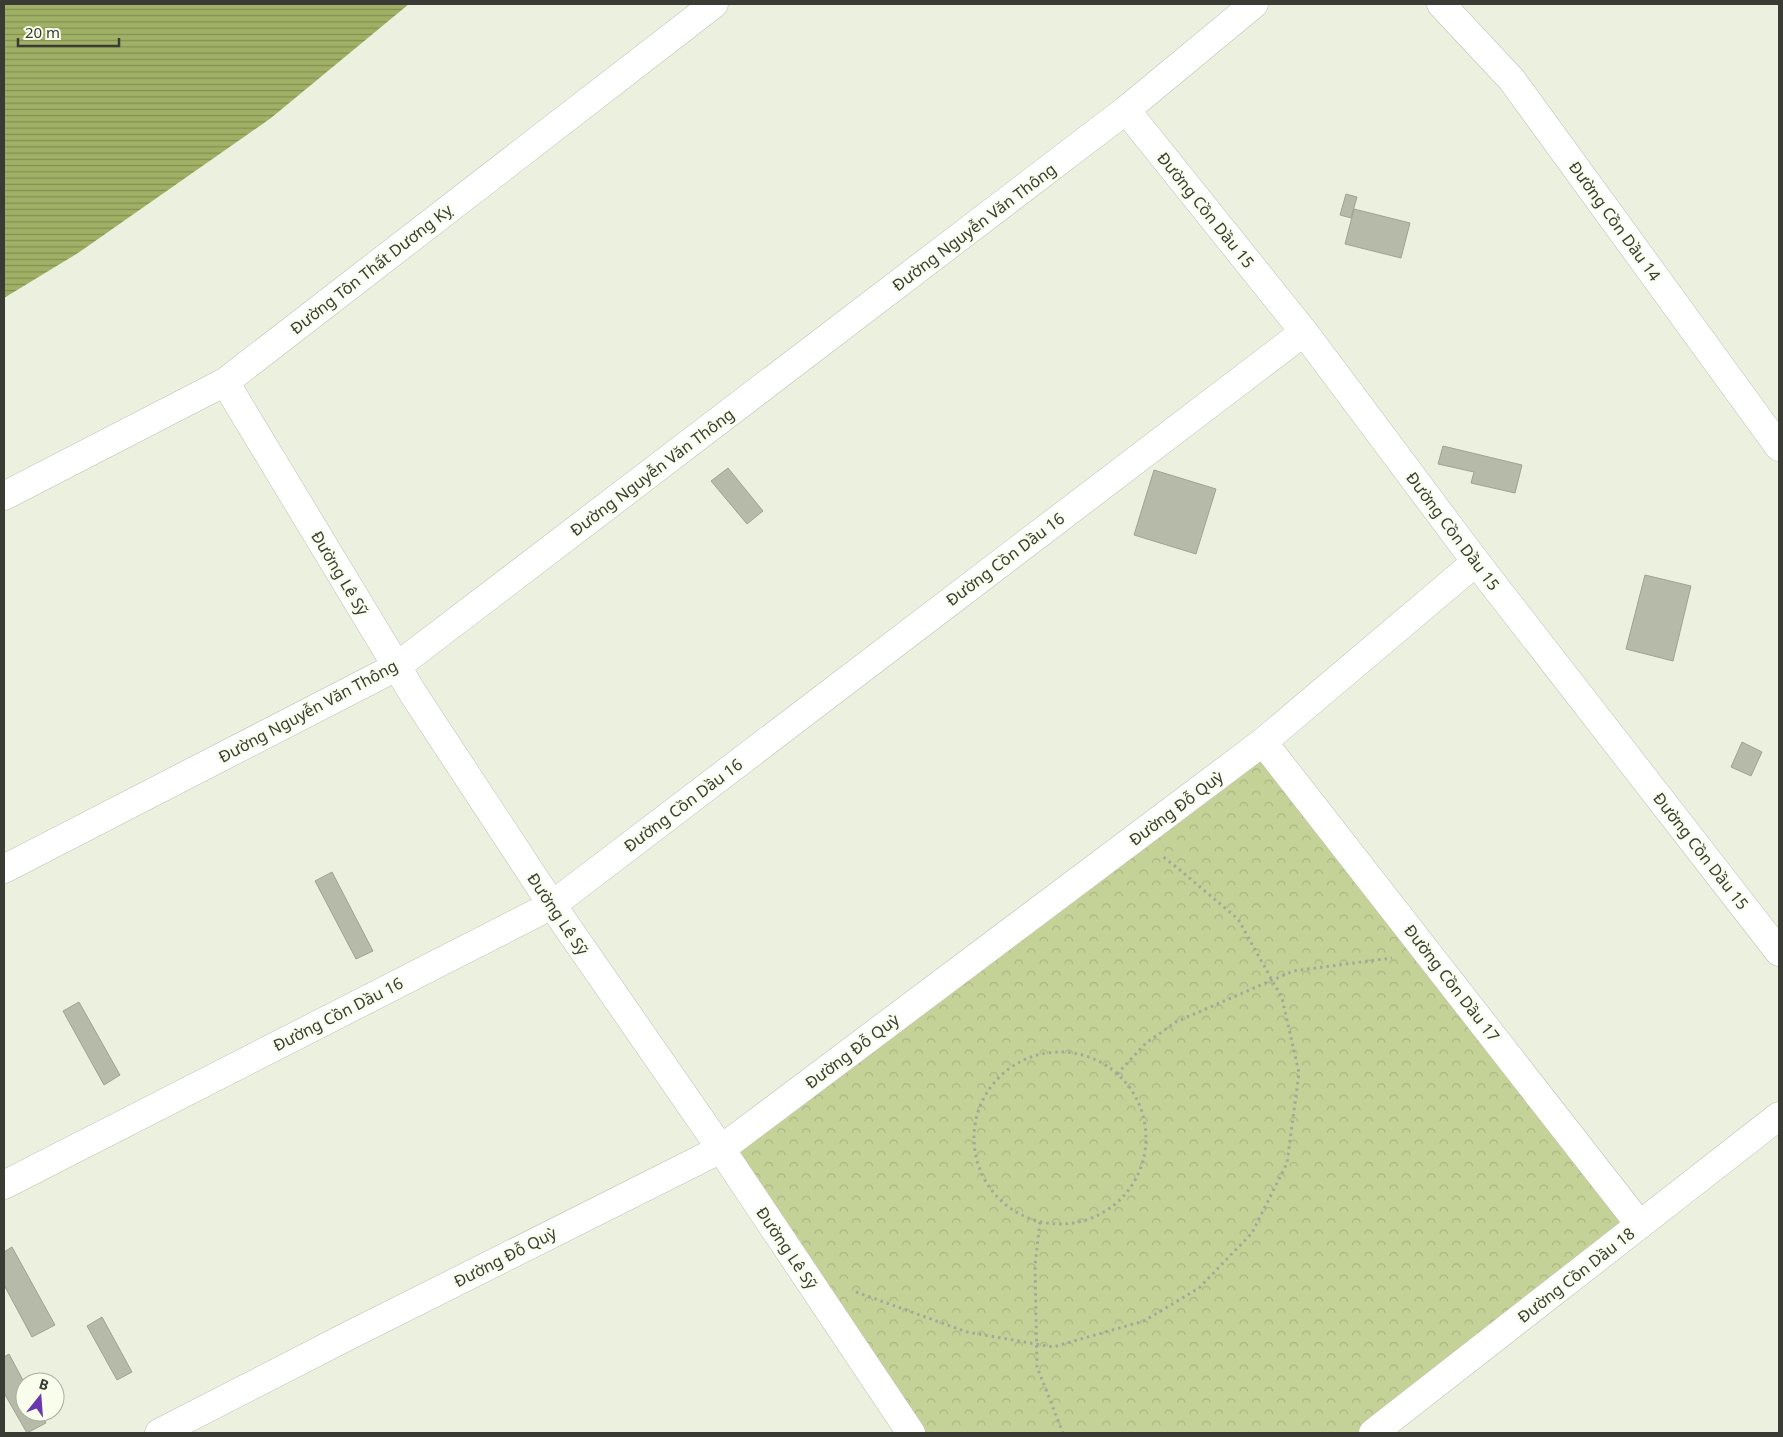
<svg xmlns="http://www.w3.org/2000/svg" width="1783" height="1437" viewBox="0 0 1783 1437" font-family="'Noto Sans',sans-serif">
	<defs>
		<pattern id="park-crowns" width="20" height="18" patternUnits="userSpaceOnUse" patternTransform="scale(1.25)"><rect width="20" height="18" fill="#c5d297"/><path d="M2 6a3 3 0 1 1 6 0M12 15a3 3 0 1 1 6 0" fill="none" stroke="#aab583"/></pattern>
		<pattern id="water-rules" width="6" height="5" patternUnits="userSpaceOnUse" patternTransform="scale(1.25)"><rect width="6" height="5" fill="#a0b065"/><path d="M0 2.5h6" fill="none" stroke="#839054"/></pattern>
	</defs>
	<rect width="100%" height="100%" fill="#ebf0df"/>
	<!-- park -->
	<path fill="url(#park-crowns)" d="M1263 742 1640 1225 1373 1433H911L721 1149Z"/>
	<!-- water -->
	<path fill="url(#water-rules)" d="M4 4H409L271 118 78 253 4 298Z"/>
	<!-- building -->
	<path fill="#b6baa9" stroke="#9ea392" d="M1346 194 1357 197 1351 218 1340 215Z
		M1354 209 1410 223 1401 258 1345 244Z
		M1443 446 1522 465 1515 493 1471 483 1474 472 1438 464Z
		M728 468 763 511 747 524 711 481Z
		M1154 470 1216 489 1196 554 1134 535Z
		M1645 575 1691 586 1673 661 1626 649Z
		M1742 742 1762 752 1751 776 1731 767Z
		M332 872 373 951 356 959 315 881Z
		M79 1002 120 1075 104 1085 63 1011Z
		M12 1247 55 1325 32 1337 4 1285V1252Z
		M102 1317 132 1372 117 1380 87 1326Z
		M9 1354 25 1384V1412H40L46 1423 27 1433 4 1393V1357Z"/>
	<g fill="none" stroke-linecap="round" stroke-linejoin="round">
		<!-- minor casing -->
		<g stroke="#bdc1b0" stroke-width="29">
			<path id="minor" d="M1441 4 1512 80 1779 447
				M1126 110 1304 332 1476 562 1779 952
				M225 382 414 695 552 905 721 1149 911 1433
				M4 496 225 382 714 4
				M1263 742 1640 1225
				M4 869 396 667 1126 110 1254 4
				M4 1185 552 905 1304 332
				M159 1433 350 1335 721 1149 1263 742 1476 562
				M1373 1433 1779 1116"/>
		</g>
		<!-- path -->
		<path stroke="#a4a89b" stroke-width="3" stroke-dasharray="2.5 4" stroke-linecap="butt" d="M974 1138a86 86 0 1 1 172 0a86 86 0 1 1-172 0Z
			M1117 1074 1146 1043 1176 1022 1293 971 1392 958
			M1040 1222 1035 1265 1037 1367 1063 1433
			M856 1292 967 1332 1053 1347 1144 1321 1199 1288 1252 1233 1287 1163 1299 1073 1282 998 1238 919 1180 870 1162 856"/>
		<!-- minor -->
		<use href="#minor" stroke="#fff" stroke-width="28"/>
	</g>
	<g text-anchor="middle" stroke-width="4.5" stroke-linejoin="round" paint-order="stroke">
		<!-- street labels -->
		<g font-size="16" fill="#393b34" stroke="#f9fdec">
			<text transform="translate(1206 210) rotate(51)" y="6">Đường Cồn Dầu 15</text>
			<text transform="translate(1615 221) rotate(54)" y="6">Đường Cồn Dầu 14</text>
			<text transform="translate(974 227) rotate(-37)" y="6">Đường Nguyễn Văn Thông</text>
			<text transform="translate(371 269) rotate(-38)" y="6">Đường Tôn Thất Dương Kỵ</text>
			<text transform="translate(652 472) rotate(-37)" y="6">Đường Nguyễn Văn Thông</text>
			<text transform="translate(1453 531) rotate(53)" y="6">Đường Cồn Dầu 15</text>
			<text transform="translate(1005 559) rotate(-37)" y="6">Đường Cồn Dầu 16</text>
			<text transform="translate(340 573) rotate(59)" y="6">Đường Lê Sỹ</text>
			<text transform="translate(308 711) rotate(-28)" y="6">Đường Nguyễn Văn Thông</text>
			<text transform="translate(683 805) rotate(-37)" y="6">Đường Cồn Dầu 16</text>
			<text transform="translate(1176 808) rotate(-37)" y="6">Đường Đỗ Quỳ</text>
			<text transform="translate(1701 851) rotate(52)" y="6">Đường Cồn Dầu 15</text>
			<text transform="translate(558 914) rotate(56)" y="6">Đường Lê Sỹ</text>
			<text transform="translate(1452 983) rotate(52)" y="6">Đường Cồn Dầu 17</text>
			<text transform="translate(338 1014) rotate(-27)" y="6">Đường Cồn Dầu 16</text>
			<text transform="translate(852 1051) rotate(-37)" y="6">Đường Đỗ Quỳ</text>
			<text transform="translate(787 1248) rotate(56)" y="6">Đường Lê Sỹ</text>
			<text transform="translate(505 1257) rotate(-27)" y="6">Đường Đỗ Quỳ</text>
			<text transform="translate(1576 1275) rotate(-38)" y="6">Đường Cồn Dầu 18</text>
		</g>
	</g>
	<!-- border -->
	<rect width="1783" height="1437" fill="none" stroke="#393b34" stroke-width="10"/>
	<!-- north arrow -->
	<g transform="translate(40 1397) rotate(17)"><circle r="24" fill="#f9fdec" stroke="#acafa2"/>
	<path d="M0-4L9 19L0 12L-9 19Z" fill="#6a37ae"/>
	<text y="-8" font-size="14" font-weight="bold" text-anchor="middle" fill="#393b34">B</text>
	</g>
	<!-- scale -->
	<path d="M18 38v8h101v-8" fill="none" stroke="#393b34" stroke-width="2.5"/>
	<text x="25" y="38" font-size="15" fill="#393b34" stroke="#f9fdec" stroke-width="4" paint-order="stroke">20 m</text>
</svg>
